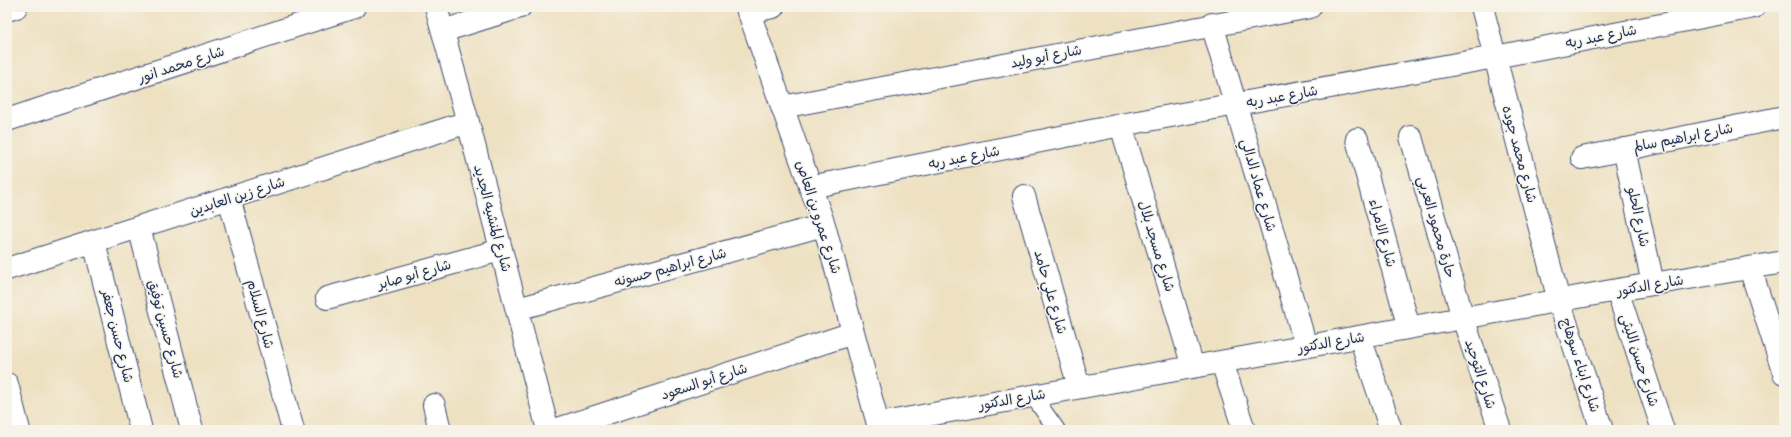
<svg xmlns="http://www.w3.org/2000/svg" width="1791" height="437" viewBox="0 0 1791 437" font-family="Itim,'Playpen Sans Arabic',sans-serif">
	<rect width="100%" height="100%" fill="#f7f3e8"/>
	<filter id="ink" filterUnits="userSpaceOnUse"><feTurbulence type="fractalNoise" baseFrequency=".025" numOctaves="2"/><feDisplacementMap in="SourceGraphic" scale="8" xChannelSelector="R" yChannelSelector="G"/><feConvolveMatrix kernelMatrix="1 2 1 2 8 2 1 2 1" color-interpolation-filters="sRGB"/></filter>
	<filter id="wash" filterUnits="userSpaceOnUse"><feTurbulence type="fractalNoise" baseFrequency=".012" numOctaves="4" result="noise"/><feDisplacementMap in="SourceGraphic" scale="16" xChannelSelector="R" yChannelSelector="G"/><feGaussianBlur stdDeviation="0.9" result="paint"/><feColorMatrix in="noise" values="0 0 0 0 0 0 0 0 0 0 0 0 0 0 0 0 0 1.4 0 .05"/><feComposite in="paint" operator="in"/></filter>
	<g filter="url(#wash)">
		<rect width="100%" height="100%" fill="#eee1c2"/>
	</g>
	<g filter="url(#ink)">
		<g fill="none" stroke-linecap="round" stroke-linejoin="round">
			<!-- service casing -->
			<g stroke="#3b4a6d" stroke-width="18">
				<path id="service" d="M1033 396 1057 430"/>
			</g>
			<!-- minor casing -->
			<g stroke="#3b4a6d" stroke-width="24">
				<path id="minor" d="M436 7 468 122 548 430
					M747 7 824 225 878 424V430
					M1482 7 1559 301 1602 430
					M7 10 16 7
					M748 12 773 7
					M1212 24 1306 346
					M443 31 520 7
					M782 107 1310 7
					M7 120 354 7
					M1121 125 1193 367
					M1411 137 1463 318 1500 430
					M1357 139 1409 328
					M1624 149 1653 284
					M1582 158 1784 117
					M810 187 1121 125 1495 57 1754 7
					M1024 196 1079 387
					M229 198 293 430
					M139 227 192 430
					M94 242 141 430
					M1750 268 1784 373
					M7 269 468 122
					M1617 290 1663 430
					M327 298 501 250
					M517 309 824 225
					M1360 337 1391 430
					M1222 362 1244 430
					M7 384 19 430
					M434 405 440 430
					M878 424 1617 290 1784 262
					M555 430 853 333"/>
			</g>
			<!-- service -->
			<use href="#service" stroke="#fff" stroke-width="16"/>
			<!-- minor -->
			<use href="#minor" stroke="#fff" stroke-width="22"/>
		</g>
	</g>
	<g text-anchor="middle" stroke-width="3" stroke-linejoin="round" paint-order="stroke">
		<!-- street labels -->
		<g font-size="14" fill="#1b2f5e" stroke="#f7f3e8">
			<text transform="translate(1601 36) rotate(-11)" y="5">شارع عبد ربه</text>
			<text transform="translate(1046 56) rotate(-11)" y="5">شارع أبو وليد</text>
			<text transform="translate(181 64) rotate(-18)" y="5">شارع محمد انور</text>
			<text transform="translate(1282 96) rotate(-10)" y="5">شارع عبد ربه</text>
			<text transform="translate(1683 137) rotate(-11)" y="5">شارع ابراهيم سالم</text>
			<text transform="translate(1520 154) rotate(75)" y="5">شارع محمد جوده</text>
			<text transform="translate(964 157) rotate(-11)" y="5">شارع عبد ربه</text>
			<text transform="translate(1259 185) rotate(74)" y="5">شارع عماد الدالي</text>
			<text transform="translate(237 196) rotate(-18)" y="5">شارع زين العابدين</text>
			<text transform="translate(819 217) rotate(72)" y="5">شارع عمرو بن العاص</text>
			<text transform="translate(1639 217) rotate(78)" y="5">شارع الحلو</text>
			<text transform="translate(493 218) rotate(75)" y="5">شارع المنشيه الجديد</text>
			<text transform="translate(1437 227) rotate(74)" y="5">حارة محمود العربي</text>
			<text transform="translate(1383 233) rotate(75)" y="5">شارع الامراء</text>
			<text transform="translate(1157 246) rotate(73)" y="5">شارع مسجد بلال</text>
			<text transform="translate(670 267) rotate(-15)" y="5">شارع ابراهيم حسونه</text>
			<text transform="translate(414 274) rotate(-16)" y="5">شارع أبو صابر</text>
			<text transform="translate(1650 285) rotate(-10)" y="5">شارع الدكتور</text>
			<text transform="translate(1051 292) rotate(74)" y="5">شارع علي حامد</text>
			<text transform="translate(261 314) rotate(75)" y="5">شارع السلام</text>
			<text transform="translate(166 329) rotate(75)" y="5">شارع حسين توفيق</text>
			<text transform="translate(118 336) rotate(76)" y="5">شارع حسن جعفر</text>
			<text transform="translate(1331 342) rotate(-10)" y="5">شارع الدكتور</text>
			<text transform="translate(1640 360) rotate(72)" y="5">شارع حسن الليثى</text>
			<text transform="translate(1581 365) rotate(72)" y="5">شارع ابناء سوهاج</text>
			<text transform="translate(1481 374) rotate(72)" y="5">شارع التوحيد</text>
			<text transform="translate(704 381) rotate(-18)" y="5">شارع أبو السعود</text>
			<text transform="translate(1012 399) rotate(-10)" y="5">شارع الدكتور</text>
		</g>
	</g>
	<!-- margin -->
	<rect width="1791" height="437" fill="none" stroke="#f7f3e8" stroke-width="24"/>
</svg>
